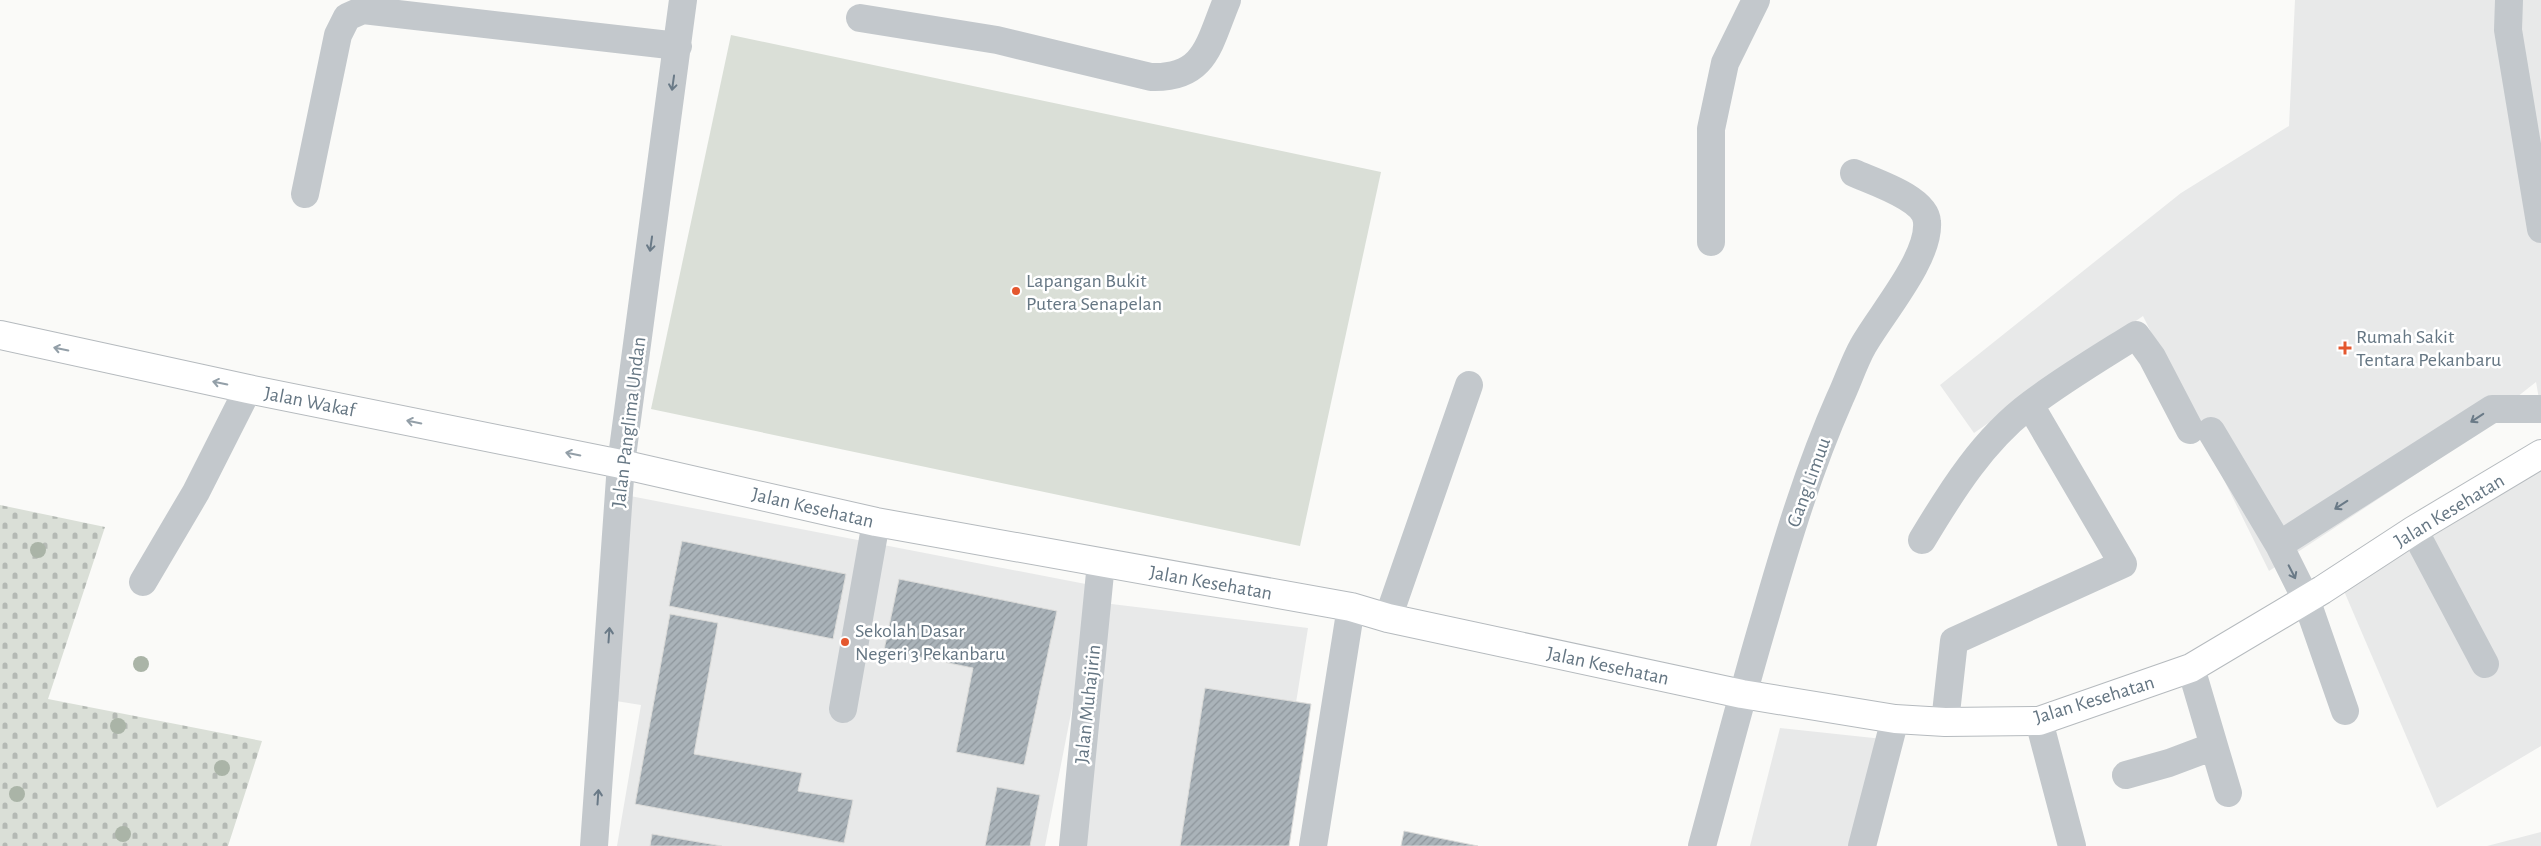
<svg xmlns="http://www.w3.org/2000/svg" width="2541" height="846" viewBox="0 0 2541 846" font-family="'Alegreya Sans',sans-serif">
	<defs>
		<pattern id="cemetery-stones" width="16" height="16" patternUnits="userSpaceOnUse" patternTransform="scale(1.25)"><rect width="16" height="16" fill="#dadfd7"/><path d="M2 7V4a2 2 0 0 1 4 0v3zM10 15v-3a2 2 0 0 1 4 0v3z" fill="#b4b9b4"/></pattern>
		<pattern id="building-hatch" width="6" height="6" patternUnits="userSpaceOnUse" patternTransform="scale(1.25)"><rect width="6" height="6" fill="#aab3b9"/><path d="M-1 1l2-2M0 6l6-6M5 7l2-2" fill="none" stroke="#8e969c"/></pattern>
	</defs>
	<rect width="100%" height="100%" fill="#fafaf8"/>
	<!-- built -->
	<path fill="#e8e9e9" d="M2295 0H2541V410L2536 382 2436 461 2269 571 2143 316 1974 433 1940 385 2181 193 2289 126Z
		M2541 467V746L2437 808 2344 591Z
		M625 495 1096 586 1045 846H617L641 705 597 698Z
		M1095 602 1308 628 1273 846H1069Z
		M1780 728 1883 739 1867 846H1750Z
		M2541 832V846H2487Z"/>
	<!-- green -->
	<path fill="#dadfd7" d="M731 35 1381 172 1300 546 651 409Z"/>
	<!-- cemetery -->
	<path fill="url(#cemetery-stones)" d="M0 505 105 527 48 699 262 741 228 846H0Z"/>
	<!-- building -->
	<path fill="url(#building-hatch)" stroke="#dcdcda" d="M682 541 846 574 833 639 669 606Z
		M899 579 1057 611 1024 765 956 752 973 668 884 650Z
		M670 614 718 623 694 754 802 773 798 791 853 800 844 843 635 804Z
		M1205 688 1311 704 1289 846H1180Z
		M997 787 1040 795 1030 846H985Z
		M1404 831 1478 846H1401Z
		M652 834 722 846H650Z"/>
	<g fill="none" stroke-linecap="round" stroke-linejoin="round">
		<!-- major casing -->
		<g stroke="#b5babe" stroke-width="30">
			<path id="major" d="M0 335 248 389 621 464 876 522 1351 607 1388 618 1742 694 1895 719 1945 722 2039 721 2191 668 2322 590 2414 530 2541 454"/>
		</g>
		<!-- minor -->
		<path stroke="#c3c8cc" stroke-width="28" d="M2509 0 2508 30 2541 229
			M860 18 997 40 1151 77C1206 79 1209 43 1227 0
			M305 194 338 35 347 17 363 10 678 46
			M1711 242V129L1725 63 1756 0
			M2211 431 2279 545 2306 599 2345 711
			M2414 530 2485 664
			M1922 540C1952 490 1984 439 2031 404 2064 379 2101 357 2136 335L2152 357 2190 430
			M2279 545 2492 409H2541
			M143 582 196 492 248 389
			M1388 618 1469 385
			M843 709 876 522
			M2039 721 2072 846
			M1945 722 1954 641 2123 564 2030 405
			M2214 746 2228 793
			M2126 775 2169 763 2214 746 2191 668
			M594 846 621 464 683 0
			M1073 846 1101 563
			M1313 846 1351 607
			M1702 846C1723 769 1743 691 1766 614 1787 541 1809 468 1840 398 1848 381 1854 362 1863 346 1881 314 1930 258 1927 222 1926 198 1874 182 1854 173
			M1862 846 1895 719"/>
		<!-- major -->
		<use href="#major" stroke="#fff" stroke-width="28"/>
	</g>
	<!-- trees -->
	<g fill="#aab4a7">
		<circle cx="38" cy="550" r="8"/>
		<circle cx="141" cy="664" r="8"/>
		<circle cx="118" cy="726" r="8"/>
		<circle cx="222" cy="768" r="8"/>
		<circle cx="17" cy="794" r="8"/>
		<circle cx="123" cy="834" r="8"/>
	</g>
	<!-- one-way arrows -->
	<defs><path id="oneway-shaft" d="M-6 0H5M1.5-3L5.5 0L1.5 3" fill="none" stroke-width="1.6" stroke-linecap="round" stroke-linejoin="round" transform="scale(1.25)"/></defs>
	<g stroke="#6a7a87">
		<use href="#oneway-shaft" transform="translate(673 83) rotate(98)"/>
		<use href="#oneway-shaft" transform="translate(651 244) rotate(98)"/>
		<use href="#oneway-shaft" transform="translate(2477 418) rotate(147)"/>
		<use href="#oneway-shaft" transform="translate(2341 505) rotate(147)"/>
		<use href="#oneway-shaft" transform="translate(2292 572) rotate(63)"/>
		<use href="#oneway-shaft" transform="translate(609 635) rotate(-86)"/>
		<use href="#oneway-shaft" transform="translate(598 797) rotate(-86)"/>
	</g>
	<g stroke="#939fa8">
		<use href="#oneway-shaft" transform="translate(61 349) rotate(-168)"/>
		<use href="#oneway-shaft" transform="translate(220 383) rotate(-168)"/>
		<use href="#oneway-shaft" transform="translate(414 422) rotate(-169)"/>
		<use href="#oneway-shaft" transform="translate(573 454) rotate(-169)"/>
	</g>
	<!-- markers -->
	<g fill="#e4572e" stroke="#fff" stroke-width="2">
		<circle cx="1016" cy="291" r="5"/>
		<path d="M2342.5 340.5h5v5h5v5h-5v5h-5v-5h-5v-5h5z"/>
		<circle cx="845" cy="642" r="5"/>
	</g>
	<g text-anchor="middle" stroke-width="5" stroke-linejoin="round" paint-order="stroke">
		<!-- poi labels -->
		<g font-size="20" fill="#657683" stroke="#fff" text-anchor="start">
			<text x="1026" y="287">Lapangan Bukit<tspan x="1026" dy="23">Putera Senapelan</tspan></text>
			<text x="2356" y="343">Rumah Sakit<tspan x="2356" dy="23">Tentara Pekanbaru</tspan></text>
			<text x="855" y="637">Sekolah Dasar<tspan x="855" dy="23">Negeri 3 Pekanbaru</tspan></text>
		</g>
		<!-- street labels -->
		<g font-size="20" fill="#657683" stroke="#fff">
			<text transform="translate(310 401) rotate(11)" y="7">Jalan Wakaf</text>
			<text transform="translate(628 422) rotate(-83)" y="7">Jalan Panglima Undan</text>
			<text transform="translate(1808 482) rotate(-70)" y="7">Gang Limuu</text>
			<text transform="translate(813 507) rotate(13)" y="7">Jalan Kesehatan</text>
			<text transform="translate(2449 510) rotate(-31)" y="7">Jalan Kesehatan</text>
			<text transform="translate(1211 582) rotate(10)" y="7">Jalan Kesehatan</text>
			<text transform="translate(1608 665) rotate(12)" y="7">Jalan Kesehatan</text>
			<text transform="translate(2094 699) rotate(-17)" y="7">Jalan Kesehatan</text>
			<text transform="translate(1087 704) rotate(-84)" y="7">Jalan Muhajirin</text>
		</g>
	</g>
</svg>
